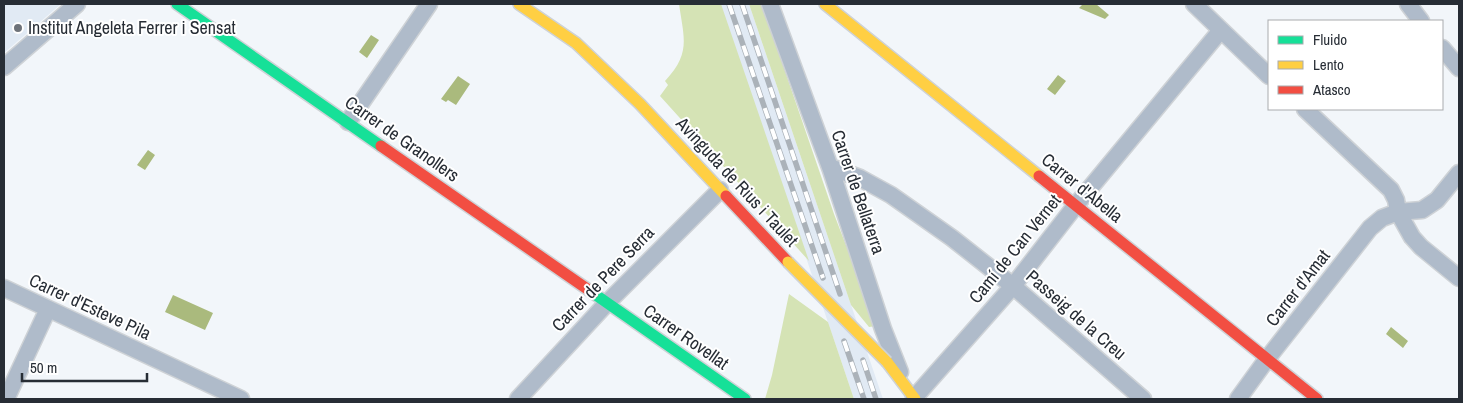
<svg xmlns="http://www.w3.org/2000/svg" width="1463" height="403" viewBox="0 0 1463 403" font-family="'Archivo Narrow',sans-serif">
	<rect width="100%" height="100%" fill="#f2f6fa"/>
	<!-- built -->
	<path fill="#e1eaf4" d="M4 4H61L4 53Z
		M720 4H749L883 399H854Z"/>
	<!-- green -->
	<path fill="#d5e3b5" d="M679 4H721L809 261 660 96 668 85 665 81C691 53 684 39 679 4Z
		M749 4H762L834 214 877 326 869 327 851 305Z
		M789 294 828 322 854 399H765L772 375Z"/>
	<!-- water -->
	<path fill="#aaba7d" d="M1083 4H1096L1109 15 1105 19 1079 8Z
		M371 35 379 40 367 58 359 52Z
		M1058 75 1066 81 1055 95 1047 89Z
		M458 76 470 84 456 105 448 100 446 102 441 99Z
		M148 150 155 155 145 170 137 165Z
		M173 295 213 313 205 330 165 312Z
		M1391 327 1408 341 1403 348 1386 334Z"/>
	<g fill="none" stroke-linecap="round" stroke-linejoin="round">
		<!-- street casing -->
		<g stroke="#ced2d6" stroke-width="19">
			<path id="street" d="M770 4 831 170 883 329 900 372
				M1194 4 1269 76
				M1408 4 1421 21
				M1442 48 1459 68
				M4 67 77 4
				M1305 109 1391 190 1396 200 1398 212 1412 237 1421 247 1459 278
				M348 122 429 4
				M830 167 860 178 891 195 952 238 1013 286 1143 399
				M4 288 241 399
				M914 398 1013 286 1076 205 1221 30
				M6 399 48 309
				M518 399 607 303 720 190
				M1238 399 1267 359 1370 228 1382 218 1398 212 1422 210 1437 200 1459 173"/>
		</g>
		<!-- fast casing -->
		<g stroke="#ced2d6" stroke-width="14">
			<path id="fast" d="M177 4 381 146
				M593 293 745 399"/>
		</g>
		<!-- slow casing -->
		<g stroke="#ced2d6" stroke-width="14">
			<path id="slow" d="M519 4 576 43 640 104 726 196
				M825 4 1039 176
				M887 362 915 399"/>
		</g>
		<!-- jam casing -->
		<g stroke="#ced2d6" stroke-width="14">
			<path id="jam" d="M381 146 593 293
				M1039 176 1317 399
				M726 196 788 262"/>
		</g>
		<!-- street -->
		<use href="#street" stroke="#afbbca" stroke-width="16"/>
		<!-- fast -->
		<use href="#fast" stroke="#16e098" stroke-width="11"/>
		<!-- slow -->
		<use href="#slow" stroke="#ffcf43" stroke-width="11"/>
		<!-- jam -->
		<use href="#jam" stroke="#f24e42" stroke-width="11"/>
		<!-- rail casing -->
		<g stroke="#abb2b9" stroke-width="5.5">
			<path id="rail" d="M729 4 823 278
				M742 4 840 294
				M844 341 864 399
				M863 360 876 399"/>
		</g>
		<!-- rail -->
		<use href="#rail" stroke="#fff" stroke-width="4" stroke-dasharray="11" stroke-linecap="butt"/>
		<!-- slow-bridge casing -->
		<g stroke="#ced2d6" stroke-width="14" stroke-linecap="butt">
			<path id="slow-bridge" d="M788 262 887 362"/>
		</g>
		<!-- slow-bridge -->
		<use href="#slow-bridge" stroke="#ffcf43" stroke-width="11"/>
	</g>
	<!-- markers -->
	<circle fill="#6e737a" stroke="#fff" stroke-width="2" cx="18" cy="28" r="5"/>
	<g text-anchor="middle" stroke-width="4" stroke-linejoin="round" paint-order="stroke">
		<!-- poi labels -->
		<g font-size="18" fill="#272d35" stroke="#fff" text-anchor="start">
			<text x="28" y="34">Institut Angeleta Ferrer i Sensat</text>
		</g>
		<!-- street labels -->
		<g font-size="18" fill="#272d35" stroke="#fff">
			<text transform="translate(402 139) rotate(35)" y="6">Carrer de Granollers</text>
			<text transform="translate(737 182) rotate(47)" y="6">Avinguda de Rius i Taulet</text>
			<text transform="translate(1082 188) rotate(39)" y="6">Carrer d'Abella</text>
			<text transform="translate(858 192) rotate(71)" y="6">Carrer de Bellaterra</text>
			<text transform="translate(1015 249) rotate(-51)" y="6">Camí de Can Vernet</text>
			<text transform="translate(603 279) rotate(-46)" y="6">Carrer de Pere Serra</text>
			<text transform="translate(1298 288) rotate(-52)" y="6">Carrer d'Amat</text>
			<text transform="translate(90 307) rotate(25)" y="6">Carrer d'Esteve Pila</text>
			<text transform="translate(1076 315) rotate(41)" y="6">Passeig de la Creu</text>
			<text transform="translate(686 337) rotate(35)" y="6">Carrer Rovellat</text>
		</g>
	</g>
	<!-- border -->
	<rect width="1463" height="403" fill="none" stroke="#272d35" stroke-width="10"/>
	<!-- legend -->
	<rect x="1268" y="20" width="175" height="90" fill="#ffffff" stroke="#a9abae"/>
	<rect x="1278" y="36" width="25" height="8" fill="#16e098" stroke="#a9abae"/>
	<text x="1313" y="45" font-size="15" fill="#272d35">Fluido</text>
	<rect x="1278" y="61" width="25" height="8" fill="#ffcf43" stroke="#a9abae"/>
	<text x="1313" y="70" font-size="15" fill="#272d35">Lento</text>
	<rect x="1278" y="86" width="25" height="8" fill="#f24e42" stroke="#a9abae"/>
	<text x="1313" y="95" font-size="15" fill="#272d35">Atasco</text>
	<!-- scale -->
	<path d="M22 373v8h125v-8" fill="none" stroke="#272d35" stroke-width="2.5"/>
	<text x="30" y="373" font-size="15" fill="#272d35" stroke="#ffffff" stroke-width="4" paint-order="stroke">50 m</text>
</svg>
